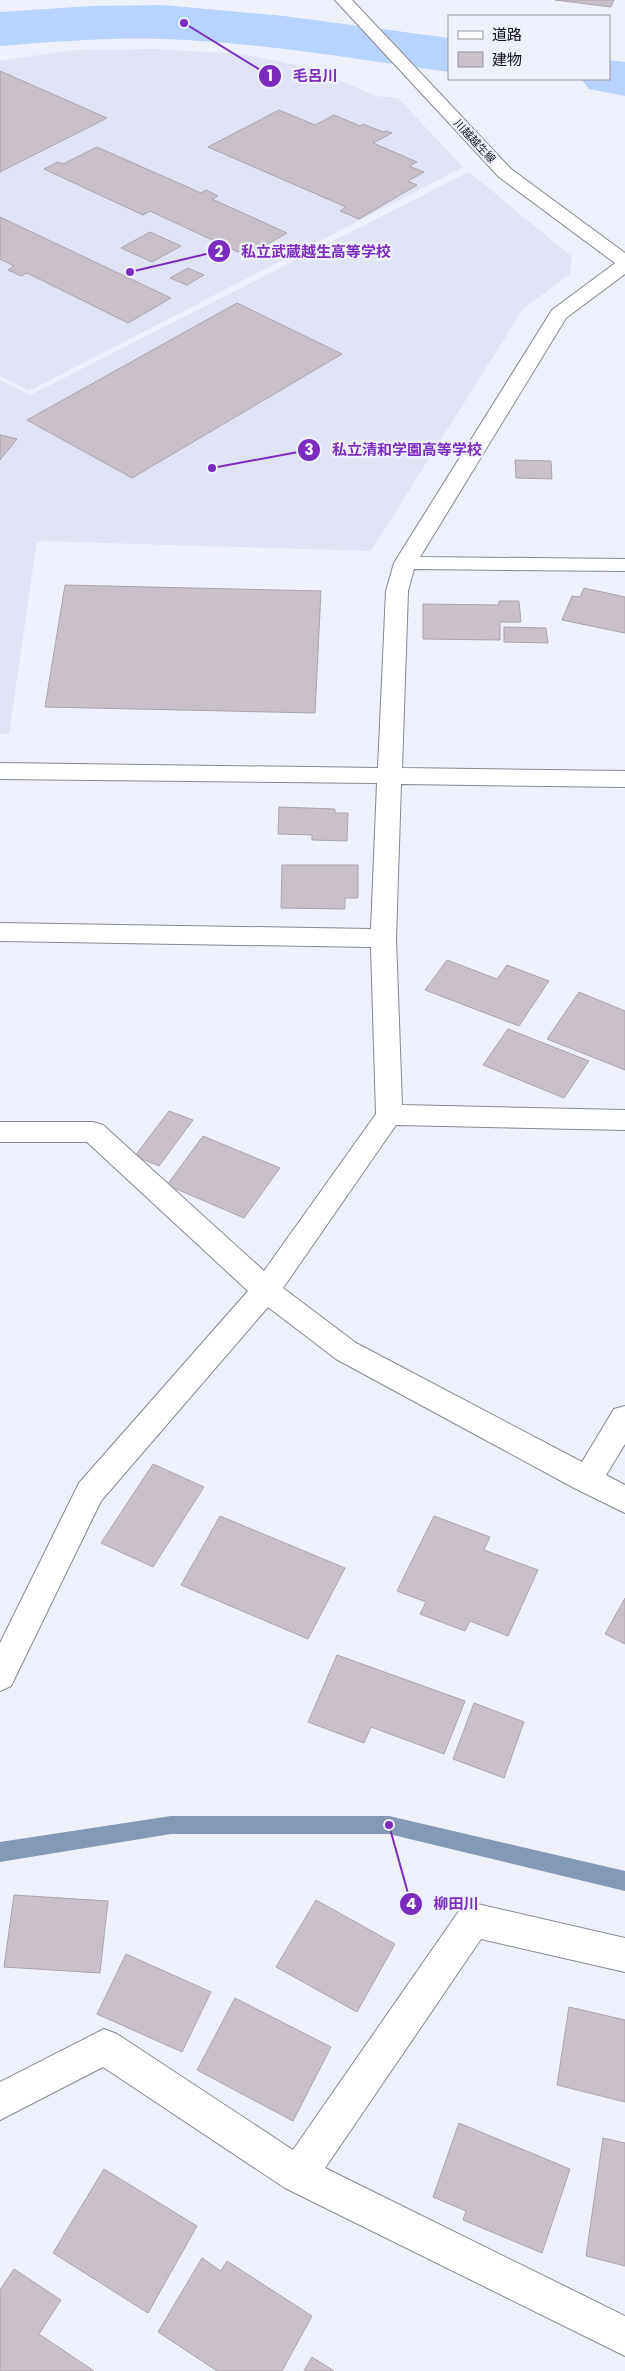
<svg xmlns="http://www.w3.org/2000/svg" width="625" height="2371" viewBox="0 0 625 2371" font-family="Poppins,'Noto Sans JP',sans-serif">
	<rect width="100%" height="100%" fill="#eef0fb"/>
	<!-- built -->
	<path fill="#e0e3f4" d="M156 49 242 54 312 68 376 96 398 98 463 167 29 391 0 376V61L73 50Z
		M469 172 572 257 569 275 523 309 371 551 37 541 9 734H0V380L30 395Z"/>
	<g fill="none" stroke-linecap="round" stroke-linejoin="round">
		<!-- stream -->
		<path fill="#8598b8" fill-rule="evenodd" d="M171 1816H389L625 1871V1891L389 1834H171L0 1862V1842Z"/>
		<!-- river -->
		<path fill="#b7d3ff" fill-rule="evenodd" d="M162 5 284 16 449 38V72C354 59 259 42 163 39 108 37 54 42 0 46V12L92 6Z
			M609 60 625 62V96L589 89 581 79H609Z"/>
	</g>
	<!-- building -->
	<path fill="#c9c0c9" stroke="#aca4ac" d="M555 0H614L611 7Z
		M0 71 107 118 0 172Z
		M279 110 315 125 334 115 360 126 363 124 383 132 386 131 392 133 373 143 417 162 409 166 424 172 408 181 417 185 359 219 340 211 346 207 208 147Z
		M97 147 201 193 206 190 218 196 212 199 287 233 250 254 241 250 238 252 150 211 143 215 44 169 58 162 63 164Z
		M0 217 171 298 128 323 27 273 21 276 8 270 14 266 0 259Z
		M150 232 181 246 152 262 121 248Z
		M188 268 204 275 187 285 170 278Z
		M237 303 342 354 132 478 27 420Z
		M0 435 17 439 0 460Z
		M515 460 551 461 552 479 516 478Z
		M65 585 321 591 315 713 45 707Z
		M584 588 625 597V633L562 620 572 596 580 597Z
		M499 601H519L521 622H500V640L423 639V604L499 605Z
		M504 627 546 628 548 643 504 642Z
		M279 807 335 809V813H348L347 841 312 840V835L278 834Z
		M282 865H358V898H345V909L281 908Z
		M447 960 497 979 507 965 549 981 519 1026 425 990Z
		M579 992 625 1011V1070L547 1039Z
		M508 1029 589 1061 564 1098 483 1065Z
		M169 1111 193 1120 159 1166 135 1156Z
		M203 1136 280 1168 244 1218 167 1185Z
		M153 1464 204 1487 153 1567 101 1543Z
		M220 1516 345 1568 308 1639 181 1585Z
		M434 1516 490 1537 484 1550 538 1570 508 1636 470 1621 465 1631 420 1614 426 1602 397 1591Z
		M625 1598V1644L605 1634Z
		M337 1655 465 1701 444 1754 371 1727 364 1743 308 1722Z
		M474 1703 524 1722 504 1778 453 1759Z
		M14 1895 108 1901 100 1973 4 1967Z
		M316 1900 395 1944 357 2012 276 1967Z
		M126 1954 211 1992 182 2052 97 2014Z
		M235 1998 331 2047 293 2121 197 2070Z
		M569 2007 625 2020V2102L557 2085Z
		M459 2123 570 2169 542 2253 463 2220 466 2211 433 2197Z
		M603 2138 625 2143V2266L586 2256Z
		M104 2169 197 2226 148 2313 53 2253Z
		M202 2258 221 2271 227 2261 312 2316 282 2371H217L158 2332Z
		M14 2269 61 2300 39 2334 94 2371H0V2290Z
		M312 2357 334 2371H304Z"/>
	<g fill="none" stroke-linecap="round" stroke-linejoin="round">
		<!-- minor casing -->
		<g stroke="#868892" stroke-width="2">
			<path id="minor" d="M625 259V274L566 318 420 557 625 559V571L414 569 408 591 402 768 625 771V787L401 784 396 938 402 1105 625 1110V1130L396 1125 283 1288 356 1343 582 1462 614 1409 625 1406V1444L606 1475 625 1485V1513L576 1489 336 1359 268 1307 101 1501 11 1686 0 1691V1643L79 1483 248 1291 87 1142H0V1122H93L103 1125 264 1271 376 1114 371 947 0 941V923L371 929 377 783 0 779V763L378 768 386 591 394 563 552 310 618 261Z
				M473 1903 625 1938V1972L481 1939 325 2168 625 2316V2356L285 2188 103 2067 0 2120V2082L104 2029 117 2034 293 2150 461 1908Z"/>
		</g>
		<!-- major casing -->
		<g stroke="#868892" stroke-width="2">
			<path id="major" d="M335 0H352L511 169 625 253V268L619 266 499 177Z"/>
		</g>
		<!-- minor -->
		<use href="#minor" fill="#fff" fill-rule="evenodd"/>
		<!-- major -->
		<use href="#major" fill="#fff" fill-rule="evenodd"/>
	</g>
	<g text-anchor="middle" stroke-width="4.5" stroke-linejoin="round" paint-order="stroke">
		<!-- far-street labels -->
		<g font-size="11" fill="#101014" stroke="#eef0fb">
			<text transform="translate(475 141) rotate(47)" y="4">川越越生線</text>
		</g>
	</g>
	<!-- callouts -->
	<path fill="none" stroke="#7b2cbf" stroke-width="2" d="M184 23L270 76M130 272L219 251M212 468L309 450M389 1825L411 1904"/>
	<g fill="#7b2cbf" stroke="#eef0fb" stroke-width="2">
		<circle cx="184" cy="23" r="5"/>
		<circle cx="130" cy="272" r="5"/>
		<circle cx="212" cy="468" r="5"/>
		<circle cx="389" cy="1825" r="5"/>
		<circle cx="270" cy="76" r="12"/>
		<circle cx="219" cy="251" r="12"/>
		<circle cx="309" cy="450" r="12"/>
		<circle cx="411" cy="1904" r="12"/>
	</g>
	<g font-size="15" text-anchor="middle" font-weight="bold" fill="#fff">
		<text x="270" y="81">1</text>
		<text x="219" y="257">2</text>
		<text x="309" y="455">3</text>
		<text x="411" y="1909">4</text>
	</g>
	<g font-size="15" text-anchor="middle" font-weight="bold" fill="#7b2cbf" stroke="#eef0fb" stroke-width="4.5" stroke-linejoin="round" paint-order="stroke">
		<text x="315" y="81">毛呂川</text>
		<text x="316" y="257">私立武蔵越生高等学校</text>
		<text x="407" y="455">私立清和学園高等学校</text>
		<text x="456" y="1909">柳田川</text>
	</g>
	<!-- legend -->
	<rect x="448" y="15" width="162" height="65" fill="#eef0fb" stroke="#95969f"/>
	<rect x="458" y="31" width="25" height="8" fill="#ffffff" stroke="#95969f"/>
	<text x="492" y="40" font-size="15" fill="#101014">道路</text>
	<rect x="458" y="52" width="25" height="15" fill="#c9c0c9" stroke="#95969f"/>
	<text x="492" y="65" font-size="15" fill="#101014">建物</text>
</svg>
